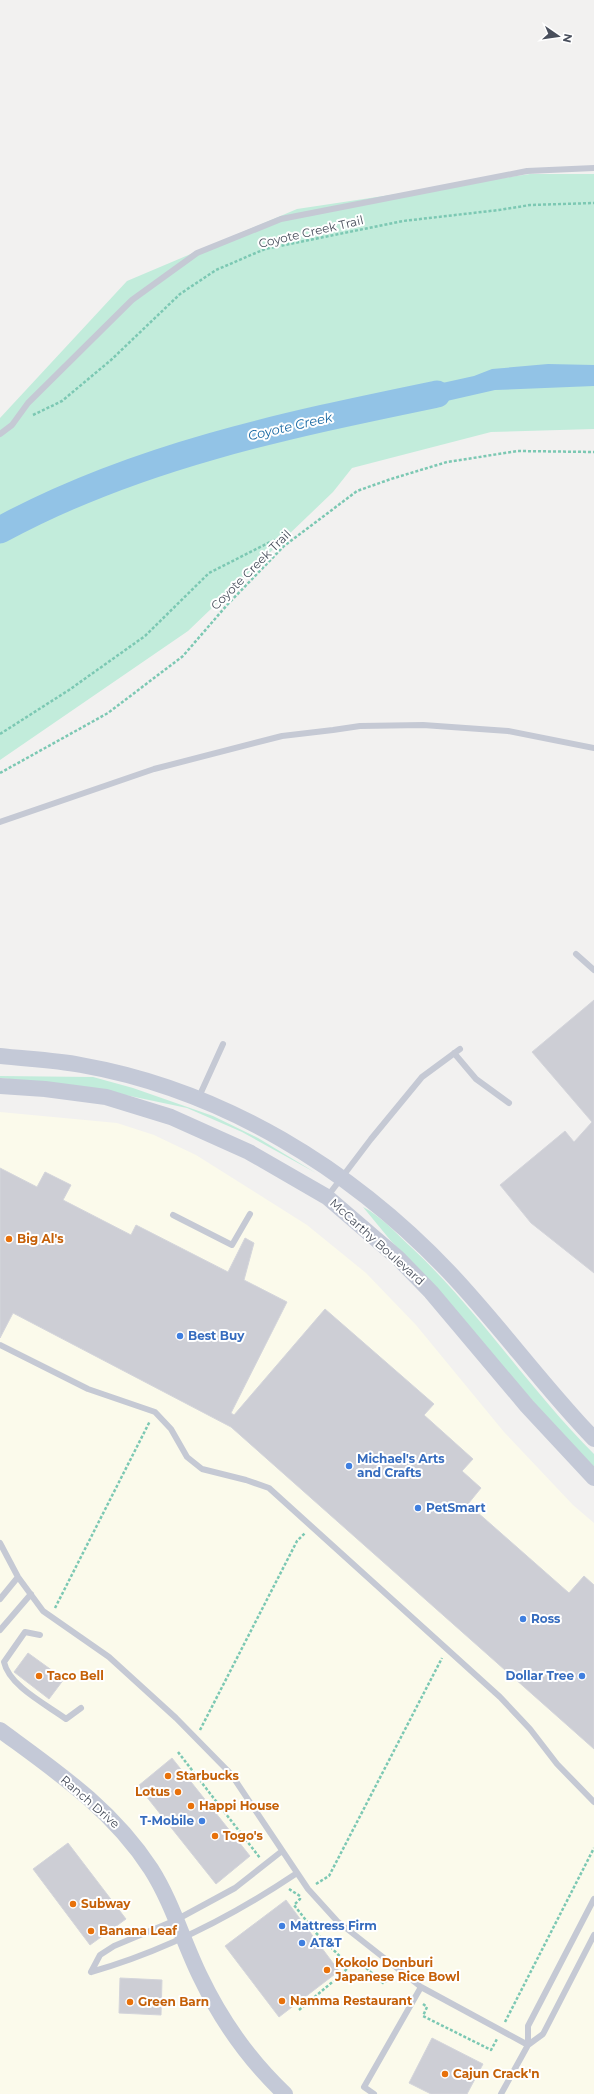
<svg xmlns="http://www.w3.org/2000/svg" width="594" height="2094" viewBox="0 0 594 2094" font-family="Montserrat,sans-serif">
	<rect width="100%" height="100%" fill="#f2f1f0"/>
	<!-- commercial -->
	<path fill="#fbfaeb" d="M0 1112 117 1123 154 1135 196 1155 307 1225 366 1273 416 1325 504 1432 573 1505 594 1523V2094H0Z"/>
	<!-- green -->
	<path fill="#c2ecdb" d="M530 174H594V429L491 432 352 468 333 492 188 631 0 760V418L127 281 297 209Z
		M0 1076 93 1077 133 1088 213 1116 258 1138 316 1173 242 1132 187 1108 92 1088 0 1078Z
		M363 1207C381 1216 398 1235 412 1248 479 1311 529 1389 594 1454V1468L565 1438 414 1265 391 1241Z"/>
	<!-- water -->
	<path fill="#92c3e6" d="M548 364 594 365V386L495 390 403 411 397 393 474 376 492 369Z"/>
	<g fill="none" stroke-linecap="round" stroke-linejoin="round">
		<!-- river -->
		<path stroke="#92c3e6" stroke-width="27" d="M0 530C136 456 287 425 437 394"/>
	</g>
	<!-- building -->
	<path fill="#cdced5" stroke="#d4d5db" d="M594 1000V1273L531 1223 500 1185 565 1131 574 1142 592 1122 532 1052Z
		M0 1168 37 1187 45 1172 71 1185 63 1200 131 1235 136 1225 228 1272 245 1238 254 1243 244 1280 287 1302 231 1413 234 1415 325 1309 434 1404 424 1415 473 1459 462 1471 481 1488 468 1504 569 1593 584 1576 594 1585V1749L231 1427 13 1313 0 1338Z
		M28 1653 64 1679 49 1699 14 1672Z
		M172 1758 250 1856 216 1884 138 1786Z
		M68 1843 126 1919 90 1945 33 1869Z
		M286 1900 339 1971 279 2017 225 1946Z
		M120 1978 162 1980 161 2015 119 2013Z
		M432 2038 483 2064 467 2094H431L409 2083Z"/>
	<g fill="none" stroke-linecap="round" stroke-linejoin="round">
		<!-- path -->
		<path stroke="#7cc8b3" stroke-width="2.5" stroke-dasharray="3 2" stroke-linecap="butt" d="M33 415 62 401 111 360 180 294 216 270 265 249 403 221 499 210 530 205 594 203
			M0 734 69 690 145 636 209 573 274 540 284 546
			M0 773 108 713 183 656 227 605 284 546 357 491 391 479 447 462 518 451 594 452
			M55 1608 150 1421
			M200 1730 297 1541 305 1533
			M178 1752 260 1858
			M316 1884 329 1876 442 1658
			M289 1889 300 1896V1899L294 1905 316 1933 350 1966
			M423 2004 427 2007 423 2016 491 2050 497 2039
			M299 2010 342 1974 356 1959 383 1983 391 1978
			M505 2022 594 1848"/>
		<!-- lane -->
		<path stroke="#c5c9d4" stroke-width="6" d="M0 434 12 425 28 403 132 300 197 253 281 219 527 171 594 168
			M0 822 154 769 282 736 333 730 360 726 423 725 508 731 594 748
			M576 954 594 970
			M454 1053 476 1079 509 1103
			M198 1099 223 1044
			M327 1197 371 1139 422 1077 460 1049
			M173 1215 232 1245 250 1214
			M0 1345 88 1389 155 1412 171 1429 187 1457 202 1469 246 1480 269 1488 500 1697 530 1729 557 1764 594 1802
			M0 1543 18 1577 43 1611 109 1657 176 1718 231 1774 308 1889 337 1921 421 1987 528 2045
			M0 1599 18 1577
			M0 1630 31 1594
			M40 1635 25 1632 4 1662C9 1686 47 1705 66 1719L81 1708
			M91 1972 100 1955 114 1946 176 1920 235 1888 282 1851
			M91 1972C165 1951 233 1916 297 1873
			M528 2045V2026L594 1899
			M374 2094 364 2087 421 1987
			M501 2094 528 2045 543 2034 594 1935"/>
		<!-- secondary -->
		<path stroke="#c4c9d7" stroke-width="16" d="M0 1056C27 1059 54 1060 81 1065 223 1090 351 1169 449 1272 500 1326 543 1386 594 1439
			M0 1086 45 1089 106 1097 171 1117 249 1152 327 1197 398 1258 431 1292 527 1406 594 1478
			M0 1730C57 1772 111 1808 151 1869 172 1902 183 1941 200 1976 221 2020 250 2061 285 2094"/>
	</g>
	<!-- markers -->
	<g fill="#e8710a" stroke="#fff" stroke-width="1.5">
		<circle cx="9" cy="1239" r="4"/>
		<circle cx="39" cy="1676" r="4"/>
		<circle cx="168" cy="1776" r="4"/>
		<circle cx="178" cy="1792" r="4"/>
		<circle cx="191" cy="1806" r="4"/>
		<circle cx="215" cy="1836" r="4"/>
		<circle cx="73" cy="1904" r="4"/>
		<circle cx="91" cy="1931" r="4"/>
		<circle cx="327" cy="1970" r="4"/>
		<circle cx="282" cy="2001" r="4"/>
		<circle cx="130" cy="2002" r="4"/>
		<circle cx="445" cy="2074" r="4"/>
	</g>
	<g fill="#3f7fe0" stroke="#fff" stroke-width="1.5">
		<circle cx="180" cy="1336" r="4"/>
		<circle cx="349" cy="1466" r="4"/>
		<circle cx="418" cy="1508" r="4"/>
		<circle cx="523" cy="1619" r="4"/>
		<circle cx="582" cy="1676" r="4"/>
		<circle cx="202" cy="1821" r="4"/>
		<circle cx="282" cy="1926" r="4"/>
		<circle cx="302" cy="1943" r="4"/>
	</g>
	<g text-anchor="middle" stroke-width="4" stroke-linejoin="round" paint-order="stroke">
		<!-- street labels -->
		<g font-size="12" fill="#494f5c" stroke="#fff">
			<text transform="translate(311 232) rotate(-13)" y="4">Coyote Creek Trail</text>
			<text transform="translate(251 570) rotate(-45)" y="4">Coyote Creek Trail</text>
			<text transform="translate(377 1242) rotate(42)" y="4">McCarthy Boulevard</text>
			<text transform="translate(90 1802) rotate(41)" y="4">Ranch Drive</text>
		</g>
		<!-- food labels -->
		<g font-size="12" font-weight="bold" fill="#c56008" stroke="#fff" text-anchor="start">
			<text x="17" y="1243">Big Al's</text>
			<text x="47" y="1680">Taco Bell</text>
			<text x="176" y="1780">Starbucks</text>
			<text x="170" y="1796" text-anchor="end">Lotus</text>
			<text x="199" y="1810">Happi House</text>
			<text x="223" y="1840">Togo's</text>
			<text x="81" y="1908">Subway</text>
			<text x="99" y="1935">Banana Leaf</text>
			<text x="335" y="1967">Kokolo Donburi<tspan x="335" dy="14">Japanese Rice Bowl</tspan></text>
			<text x="290" y="2005">Namma Restaurant</text>
			<text x="138" y="2006">Green Barn</text>
			<text x="453" y="2078">Cajun Crack'n</text>
		</g>
		<!-- shop labels -->
		<g font-size="12" font-weight="bold" fill="#366cbe" stroke="#fff" text-anchor="start">
			<text x="188" y="1340">Best Buy</text>
			<text x="357" y="1463">Michael's Arts<tspan x="357" dy="14">and Crafts</tspan></text>
			<text x="426" y="1512">PetSmart</text>
			<text x="531" y="1623">Ross</text>
			<text x="574" y="1680" text-anchor="end">Dollar Tree</text>
			<text x="194" y="1825" text-anchor="end">T-Mobile</text>
			<text x="290" y="1930">Mattress Firm</text>
			<text x="310" y="1947">AT&amp;T</text>
		</g>
		<!-- water labels -->
		<g font-size="13" font-style="italic" fill="#1667a2" stroke="#fff">
			<text transform="translate(290 426) rotate(-13)" y="5">Coyote Creek</text>
		</g>
	</g>
	<!-- north arrow -->
	<g transform="translate(558 36) rotate(103)" stroke="#ffffff" stroke-width="3" paint-order="stroke">
	<path d="M0-3L7 15L0 10L-7 15Z" fill="#494f5c"/>
	<text y="-6" font-size="11" font-weight="bold" text-anchor="middle" fill="#494f5c">N</text>
	</g>
</svg>
